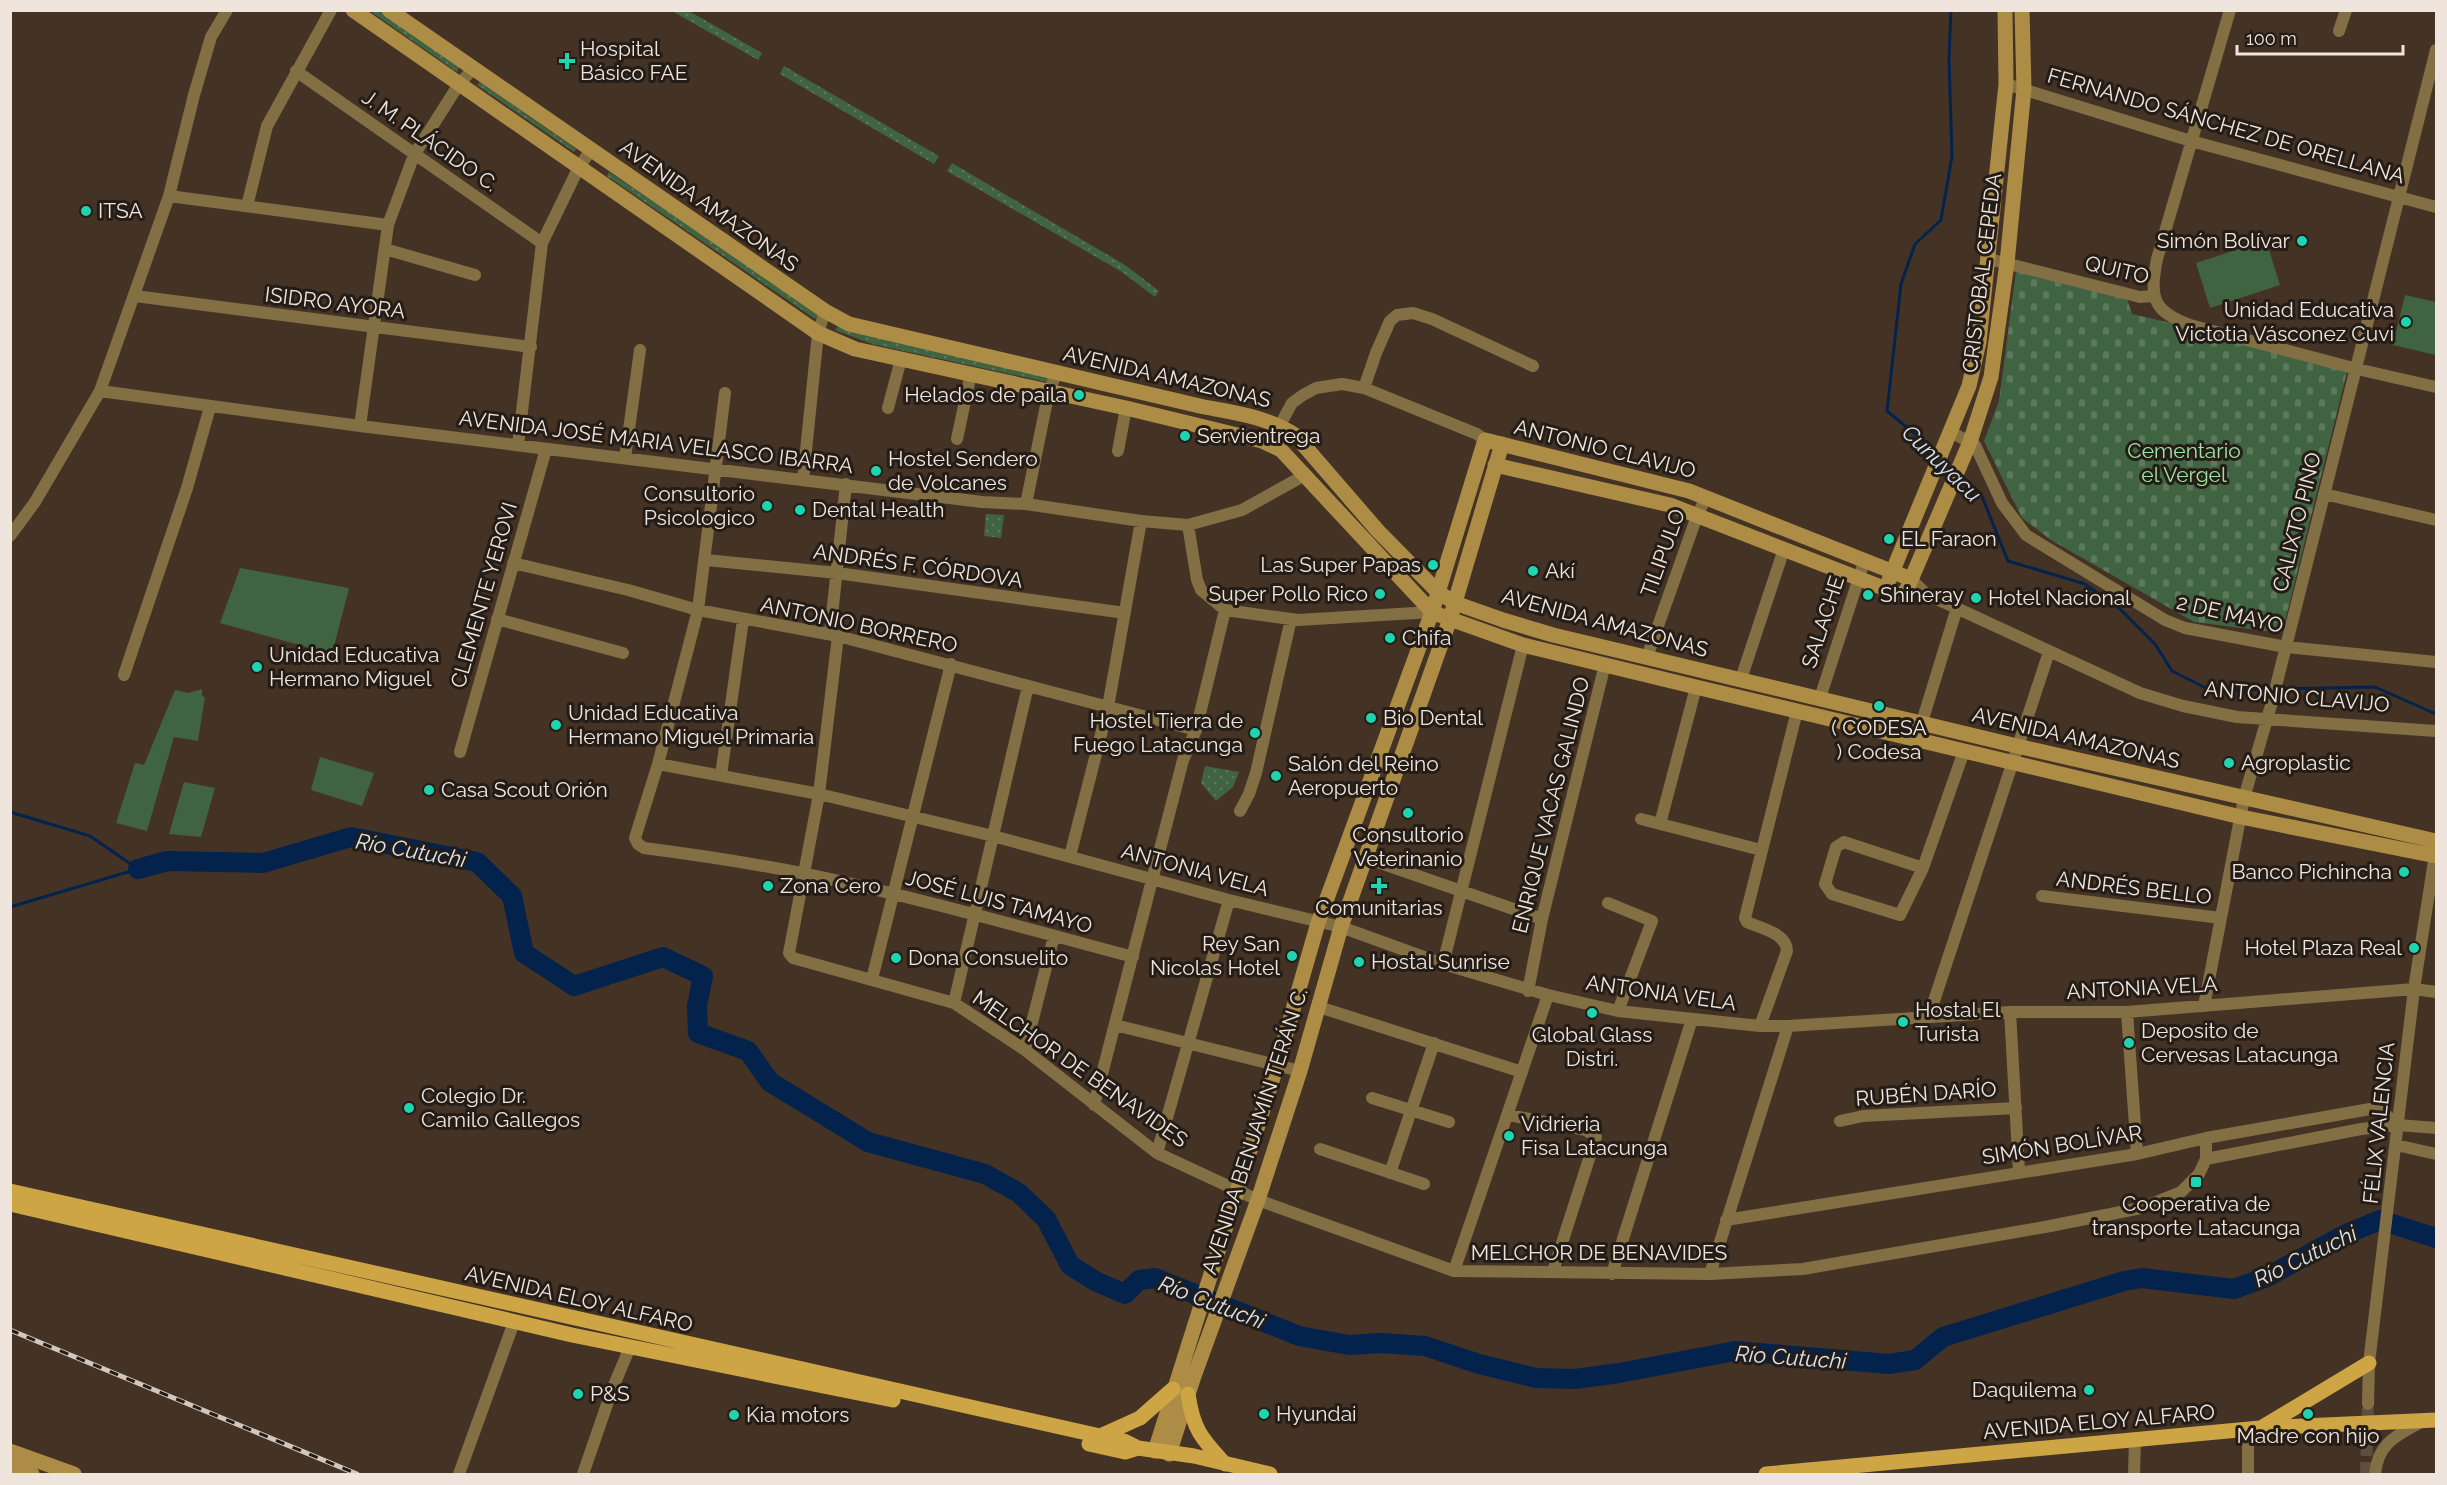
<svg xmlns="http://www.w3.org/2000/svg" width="2447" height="1485" viewBox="0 0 2447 1485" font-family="Raleway,sans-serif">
	<defs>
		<pattern id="cemetery-stones" width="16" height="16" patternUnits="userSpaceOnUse" patternTransform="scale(1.5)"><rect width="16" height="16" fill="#406342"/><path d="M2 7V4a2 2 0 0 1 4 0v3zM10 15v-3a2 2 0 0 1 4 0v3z" fill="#5c795d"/></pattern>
		<pattern id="park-dots" width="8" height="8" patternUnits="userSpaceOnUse" patternTransform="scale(1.5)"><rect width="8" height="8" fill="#406342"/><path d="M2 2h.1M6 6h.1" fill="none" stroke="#5c795d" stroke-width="1.8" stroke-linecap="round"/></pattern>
	</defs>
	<rect width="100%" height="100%" fill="#443325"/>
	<!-- cemetery -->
	<path fill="url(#cemetery-stones)" d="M2016 271 2127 299 2132 314 2349 364 2282 633 2194 622 2051 540 2022 518 1984 441 1999 401Z"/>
	<!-- park -->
	<path fill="url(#park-dots)" d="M370 11H380L460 66 457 72Z
		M672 11H689L762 53 758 60Z
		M784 66 939 156 934 164 780 74Z
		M480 82 576 149 574 152 477 85Z
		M952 163 1125 265 1159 291 1155 297 1122 272 947 171Z
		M609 172 820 313 815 319 607 176Z
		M838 326 864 335 1053 375 1051 383 872 344 835 330Z
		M986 514 1004 515 1001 538 984 536Z
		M1205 766 1239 772 1233 787 1216 801 1201 783Z"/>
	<!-- pitch -->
	<path fill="#406342" d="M2266 240 2280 285 2210 308 2196 263Z
		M2405 295 2436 302V355L2393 345Z
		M240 568 349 588 332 654 220 623Z
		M202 689V696L205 697 198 741 174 737 147 831 116 823 135 763 144 765 175 690 188 693Z
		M320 757 374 773 362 806 311 790Z
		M184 782 215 788 201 837 169 834Z"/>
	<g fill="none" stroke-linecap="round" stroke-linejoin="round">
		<!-- stream -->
		<path stroke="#03234c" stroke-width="3" d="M1937 452 1887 411 1901 284 1915 244 1941 220 1952 156 1949 58 1951 10
			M1962 476 1981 494 2008 561 2085 584 2120 609 2155 644 2172 671 2212 691 2271 689
			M2280 689 2375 687 2436 714
			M10 812 90 836 138 869
			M10 907 138 869"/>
		<!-- river -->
		<path stroke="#03234c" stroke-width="20" d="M138 869 167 861 263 863 351 837 477 862 512 896 524 953 574 986 663 957 703 976 697 1006 698 1033 748 1051 770 1082 868 1142 985 1174 1019 1193 1046 1219 1070 1265 1095 1281 1125 1294 1139 1280 1155 1278 1299 1336 1349 1345 1381 1343 1425 1346 1479 1364 1536 1378 1575 1379 1619 1373 1735 1351 1889 1364 1915 1360 1943 1337 2124 1281 2142 1278 2234 1289 2267 1277 2346 1234 2380 1220 2436 1238"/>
		<!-- street-tunnel -->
		<path stroke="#5e4e40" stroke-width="12" stroke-dasharray="12 6" stroke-linecap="butt" d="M2366 1474 2368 1404"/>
		<!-- street -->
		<path stroke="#836f44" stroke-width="12" d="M2230 10 2157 259C2150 296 2151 311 2190 325L2357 369 2436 387
			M2339 31 2346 10
			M296 71 542 243
			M2006 84 2191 141 2436 207
			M169 196 388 225
			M247 206 267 126 331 10
			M385 249 475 275
			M1989 259 2140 297 2153 296
			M135 296 531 347
			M1364 388 1376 353 1390 321 1397 315 1413 313 1432 319 1533 366
			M100 391 360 426 982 502 1026 504 1141 521 1188 525 1242 510 1305 475
			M725 393 698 610 658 764 635 838 638 844 644 848C698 855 752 863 806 874 916 897 1024 928 1133 957
			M888 408 901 359
			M1280 425 1292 403 1303 395 1316 388 1342 384 1364 388 1477 434 1485 440
			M360 426 388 225 414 155 459 84 473 69
			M1951 432 1975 445 2002 503 2026 535 2165 620 2185 628 2286 647 2436 662
			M957 439 971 373
			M518 445 542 243 579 167 591 150
			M1118 451 1126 408
			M625 458 640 350
			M803 480 818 333 825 311
			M2324 494 2436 520
			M1026 504 1049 391 1057 372
			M1188 525 1197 580 1201 590 1225 610 1298 620 1432 612
			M10 536 35 502 100 391 169 196 194 95 211 37 227 10
			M706 560 837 573 1125 613
			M513 563 628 590 698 610 838 636 1196 730
			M1911 579 1926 594 2140 693 2183 706 2237 717 2436 731
			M497 619 623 653
			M830 634 846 484
			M838 636 819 794 789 953 793 958 954 1003 1025 1050 1157 1153 1258 1200 1454 1271 1710 1274 1803 1269 2045 1227 2141 1208 2181 1192 2199 1174 2206 1159V1138
			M1647 657 1697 516 1706 497
			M124 675 187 488 210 407
			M1741 679 1784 549
			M1820 698 1865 559
			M1922 722 1957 608
			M460 752 546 449
			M658 764 819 794 993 836 1229 900 1341 927 1443 964 1548 995 1618 1011 1760 1026H1788L2010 1012H2127L2414 989 2436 992
			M721 775 743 620
			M1240 811 1249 794 1256 773 1291 619
			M1641 819 1761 850
			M1660 824 1696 687
			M1070 856 1108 707 1141 521
			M1366 858 1542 919
			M1923 868 1844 842 1836 847 1825 884 1832 894 1900 915 1923 868 1964 751
			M2042 896 2221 918
			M1608 903 1652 921 1618 1011
			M1443 964 1523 645
			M872 979 951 664
			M1528 991 1542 919 1605 664
			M954 1003 1028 686
			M2204 1006 2244 798 2272 702 2436 50
			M1319 1007 1522 1072
			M2010 1012 2019 1171
			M2127 1012 2137 1154
			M1929 1016 2049 652
			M1115 1025 1300 1071
			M1760 1026 1787 951C1787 933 1760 928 1747 922L1745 918 1797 711
			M1025 1050 1054 936
			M1372 1098 1449 1122
			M1094 1105 1183 760 1196 730 1225 610
			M1509 1115 1586 1130 1596 1137 1553 1271
			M1840 1121 1863 1116 2016 1108
			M2396 1145 2436 1154
			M1320 1149 1424 1184
			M1157 1153 1229 900
			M2206 1159 2361 1129 2398 1125 2436 1128
			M1390 1173 1434 1043
			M1726 1220 2137 1154 2206 1138 2370 1109 2382 1112 2398 1125
			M1454 1271 1548 995
			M1612 1274 1692 1019
			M1710 1274 1788 1026
			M2368 1404 2369 1363 2414 989 2436 848
			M2248 1430V1474
			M459 1474 514 1322
			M583 1474 612 1390 630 1347
			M2134 1474 2135 1439
			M2375 1474C2378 1443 2396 1436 2421 1422"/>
		<!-- secondary -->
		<path stroke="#ad8d46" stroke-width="15" d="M353 10 818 333 855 349 1126 408 1262 441 1281 450 1432 612 1450 619 1523 645 1696 687 2241 817 2436 856
			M389 10 825 311 849 324 1204 407C1236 413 1267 417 1295 435L1378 531 1438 592 1455 603 1503 620 1553 635 2017 746 2436 841
			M1495 465 1670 505 1904 596 1970 442 1991 377 2007 263 2024 89 2022 10
			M1889 580 1969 386 1979 342 2006 84 2005 10
			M10 1451 74 1474
			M1155 1451 1277 1065 1318 923 1432 612 1485 440 1689 491 1911 579
			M1169 1454 1193 1379 1258 1200 1300 1071 1341 927 1450 619 1502 444
			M10 1467 32 1474"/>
		<!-- primary -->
		<path stroke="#cea544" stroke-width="15" d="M10 1191 1100 1436 1124 1441 1138 1448 1194 1456 1270 1474
			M10 1204 572 1335 893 1400
			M1188 1394C1193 1429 1201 1438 1225 1464
			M2261 1428 2369 1363
			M1100 1436 1140 1418 1173 1389
			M1089 1444 1125 1452 1138 1448
			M1766 1474 2260 1428 2436 1420"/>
		<!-- rail casing -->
		<g stroke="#d3c7bd" stroke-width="5">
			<path id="rail" d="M10 1330 357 1474"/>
		</g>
		<!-- rail -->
		<use href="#rail" stroke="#241c16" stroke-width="3" stroke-dasharray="9" stroke-linecap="butt"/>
	</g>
	<!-- markers -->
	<g fill="#1fd5b0" stroke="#241c16" stroke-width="2">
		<path d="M564 52h6v6h6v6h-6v6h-6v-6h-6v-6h6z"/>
		<circle cx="86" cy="211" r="6"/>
		<circle cx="2302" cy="241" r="6"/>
		<circle cx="2406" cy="322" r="6"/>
		<circle cx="1079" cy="395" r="6"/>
		<circle cx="1185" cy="436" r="6"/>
		<circle cx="876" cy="471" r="6"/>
		<circle cx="767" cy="506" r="6"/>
		<circle cx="800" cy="510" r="6"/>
		<circle cx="1889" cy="539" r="6"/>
		<circle cx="1433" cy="565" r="6"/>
		<circle cx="1533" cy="571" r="6"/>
		<circle cx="1380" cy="594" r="6"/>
		<circle cx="1868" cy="595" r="6"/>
		<circle cx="1976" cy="598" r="6"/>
		<circle cx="1390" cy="638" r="6"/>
		<circle cx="257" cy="667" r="6"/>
		<circle cx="1879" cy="706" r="6"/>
		<circle cx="1371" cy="718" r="6"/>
		<circle cx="556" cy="725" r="6"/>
		<circle cx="1255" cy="733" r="6"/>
		<circle cx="2229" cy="763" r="6"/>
		<circle cx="1276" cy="776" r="6"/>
		<circle cx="429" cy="790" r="6"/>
		<circle cx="1408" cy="813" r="6"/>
		<circle cx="2404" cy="872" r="6"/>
		<circle cx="768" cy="886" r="6"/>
		<path d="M1376 877h6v6h6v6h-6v6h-6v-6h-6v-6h6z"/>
		<circle cx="2414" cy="948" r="6"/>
		<circle cx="1292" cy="956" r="6"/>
		<circle cx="896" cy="958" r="6"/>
		<circle cx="1359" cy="962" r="6"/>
		<circle cx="1592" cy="1013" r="6"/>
		<circle cx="1903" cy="1022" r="6"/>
		<circle cx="2129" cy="1043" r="6"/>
		<circle cx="409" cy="1108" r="6"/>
		<circle cx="1509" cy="1136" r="6"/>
		<rect x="2190" y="1176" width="12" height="12" rx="3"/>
		<circle cx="2089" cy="1390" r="6"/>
		<circle cx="578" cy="1394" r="6"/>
		<circle cx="1264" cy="1414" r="6"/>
		<circle cx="2308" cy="1414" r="6"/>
		<circle cx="734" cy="1415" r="6"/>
	</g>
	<g text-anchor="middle" stroke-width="6" stroke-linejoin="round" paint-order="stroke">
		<!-- poi labels -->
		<g font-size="21" fill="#f0e5dc" stroke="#241c16" text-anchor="start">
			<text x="580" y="56">Hospital<tspan x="580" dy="24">Básico FAE</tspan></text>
			<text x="98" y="218">ITSA</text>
			<text x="2290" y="248" text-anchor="end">Simón Bolívar</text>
			<text x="2394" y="317" text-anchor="end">Unidad Educativa<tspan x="2394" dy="24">Victotia Vásconez Cuvi</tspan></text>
			<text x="1067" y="402" text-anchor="end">Helados de paila</text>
			<text x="1197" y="443">Servientrega</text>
			<text x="888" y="466">Hostel Sendero<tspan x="888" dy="24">de Volcanes</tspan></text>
			<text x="755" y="501" text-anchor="end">Consultorio<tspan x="755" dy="24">Psicologico</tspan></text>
			<text x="812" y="517">Dental Health</text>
			<text x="1901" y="546">EL Faraon</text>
			<text x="1421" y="572" text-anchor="end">Las Super Papas</text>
			<text x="1545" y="578">Akí</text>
			<text x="1368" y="601" text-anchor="end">Super Pollo Rico</text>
			<text x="1880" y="602">Shineray</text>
			<text x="1988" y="605">Hotel Nacional</text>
			<text x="1402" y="645">Chifa</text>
			<text x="269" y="662">Unidad Educativa<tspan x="269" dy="24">Hermano Miguel</tspan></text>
			<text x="568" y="720">Unidad Educativa<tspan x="568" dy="24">Hermano Miguel Primaria</tspan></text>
			<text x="1383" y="725">Bio Dental</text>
			<text x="1243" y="728" text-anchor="end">Hostel Tierra de<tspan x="1243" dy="24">Fuego Latacunga</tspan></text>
			<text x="1879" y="735" text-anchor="middle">( CODESA<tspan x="1879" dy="24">) Codesa</tspan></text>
			<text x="2241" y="770">Agroplastic</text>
			<text x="1288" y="771">Salón del Reino<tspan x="1288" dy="24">Aeropuerto</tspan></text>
			<text x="441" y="797">Casa Scout Orión</text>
			<text x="1408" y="842" text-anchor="middle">Consultorio<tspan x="1408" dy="24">Veterinanio</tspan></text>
			<text x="2392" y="879" text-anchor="end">Banco Pichincha</text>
			<text x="780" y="893">Zona Cero</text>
			<text x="1379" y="915" text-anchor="middle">Comunitarias</text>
			<text x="1280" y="951" text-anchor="end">Rey San<tspan x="1280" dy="24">Nicolas Hotel</tspan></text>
			<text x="2402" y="955" text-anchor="end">Hotel Plaza Real</text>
			<text x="908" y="965">Dona Consuelito</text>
			<text x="1371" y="969">Hostal Sunrise</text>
			<text x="1915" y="1017">Hostal El<tspan x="1915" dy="24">Turista</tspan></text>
			<text x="2141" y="1038">Deposito de<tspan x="2141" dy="24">Cervesas Latacunga</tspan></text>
			<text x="1592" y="1042" text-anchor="middle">Global Glass<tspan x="1592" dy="24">Distri.</tspan></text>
			<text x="421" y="1103">Colegio Dr.<tspan x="421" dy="24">Camilo Gallegos</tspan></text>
			<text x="1521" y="1131">Vidrieria<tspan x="1521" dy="24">Fisa Latacunga</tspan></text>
			<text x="2196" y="1211" text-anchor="middle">Cooperativa de<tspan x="2196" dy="24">transporte Latacunga</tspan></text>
			<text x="2077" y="1397" text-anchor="end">Daquilema</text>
			<text x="590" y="1401">P&amp;S</text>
			<text x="1276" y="1421">Hyundai</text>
			<text x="746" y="1422">Kia motors</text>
			<text x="2308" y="1443" text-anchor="middle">Madre con hijo</text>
		</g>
		<!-- street labels -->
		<g font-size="21" fill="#f0e5dc" stroke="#241c16">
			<text transform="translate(2226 126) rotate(16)" y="7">FERNANDO SÁNCHEZ DE ORELLANA</text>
			<text transform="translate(430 141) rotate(35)" y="7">J. M. PLÁCIDO C.</text>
			<text transform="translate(709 206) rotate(35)" y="7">AVENIDA AMAZONAS</text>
			<text transform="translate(2117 270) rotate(13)" y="7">QUITO</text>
			<text transform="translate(1982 273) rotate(-83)" y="7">CRISTOBAL CEPEDA</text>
			<text transform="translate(335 303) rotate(7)" y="7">ISIDRO AYORA</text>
			<text transform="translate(1167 377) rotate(13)" y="7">AVENIDA AMAZONAS</text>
			<text transform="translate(656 442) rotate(7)" y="7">AVENIDA JOSÉ MARIA VELASCO IBARRA</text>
			<text transform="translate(1605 449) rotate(14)" y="7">ANTONIO CLAVIJO</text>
			<text transform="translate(2297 522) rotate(-76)" y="7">CALIXTO PINO</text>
			<text transform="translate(1663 553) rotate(-70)" y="7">TILIPULO</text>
			<text transform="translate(918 566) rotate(8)" y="7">ANDRÉS F. CÓRDOVA</text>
			<text transform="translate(484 595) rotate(-74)" y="7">CLEMENTE YEROVI</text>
			<text transform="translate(2230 614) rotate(13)" y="7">2 DE MAYO</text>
			<text transform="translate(1823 622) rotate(-72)" y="7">SALACHE</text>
			<text transform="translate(1605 623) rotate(15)" y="7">AVENIDA AMAZONAS</text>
			<text transform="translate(859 625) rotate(12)" y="7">ANTONIO BORRERO</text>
			<text transform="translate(2297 697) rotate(5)" y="7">ANTONIO CLAVIJO</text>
			<text transform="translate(2076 738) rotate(13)" y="7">AVENIDA AMAZONAS</text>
			<text transform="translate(1551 805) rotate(-76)" y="7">ENRIQUE VACAS GALINDO</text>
			<text transform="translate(1195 870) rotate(15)" y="7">ANTONIA VELA</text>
			<text transform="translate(2134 888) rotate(7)" y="7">ANDRÉS BELLO</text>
			<text transform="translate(999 902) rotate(15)" y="7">JOSÉ LUIS TAMAYO</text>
			<text transform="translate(2142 988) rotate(-3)" y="7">ANTONIA VELA</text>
			<text transform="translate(1661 993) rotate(8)" y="7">ANTONIA VELA</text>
			<text transform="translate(1080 1069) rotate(35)" y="7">MELCHOR DE BENAVIDES</text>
			<text transform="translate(1926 1094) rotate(-4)" y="7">RUBÉN DARÍO</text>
			<text transform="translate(2379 1123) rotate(-84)" y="7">FÉLIX VALENCIA</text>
			<text transform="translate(1255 1131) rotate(-72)" y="7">AVENIDA BENJAMÍN TERÁN C.</text>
			<text transform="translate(2062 1145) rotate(-9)" y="7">SIMÓN BOLÍVAR</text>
			<text x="1599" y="1260">MELCHOR DE BENAVIDES</text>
			<text transform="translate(579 1299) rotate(13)" y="7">AVENIDA ELOY ALFARO</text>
			<text transform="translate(2099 1422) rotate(-5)" y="7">AVENIDA ELOY ALFARO</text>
		</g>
		<!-- park labels -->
		<g font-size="21" fill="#9ee3a1" stroke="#241c16">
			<text x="2184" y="458">Cementario<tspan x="2184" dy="24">el Vergel</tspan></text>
		</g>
		<!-- water labels -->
		<g font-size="22" font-style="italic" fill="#d8e3f1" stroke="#241c16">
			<text transform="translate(1942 463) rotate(44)" y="8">Cunuyacu</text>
			<text transform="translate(411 850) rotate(10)" y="8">Río Cutuchi</text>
			<text transform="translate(2305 1256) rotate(-26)" y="8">Río Cutuchi</text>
			<text transform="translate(1212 1302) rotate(21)" y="8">Río Cutuchi</text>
			<text transform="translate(1791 1357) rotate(4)" y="8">Río Cutuchi</text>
		</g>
	</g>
	<!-- border -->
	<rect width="2447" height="1485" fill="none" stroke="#f0e5dc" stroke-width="24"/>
	<!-- scale -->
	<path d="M2237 45v9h166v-9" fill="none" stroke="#f0e5dc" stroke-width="3"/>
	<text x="2246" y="45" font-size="18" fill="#f0e5dc" stroke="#241c16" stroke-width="4.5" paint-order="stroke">100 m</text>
</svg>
